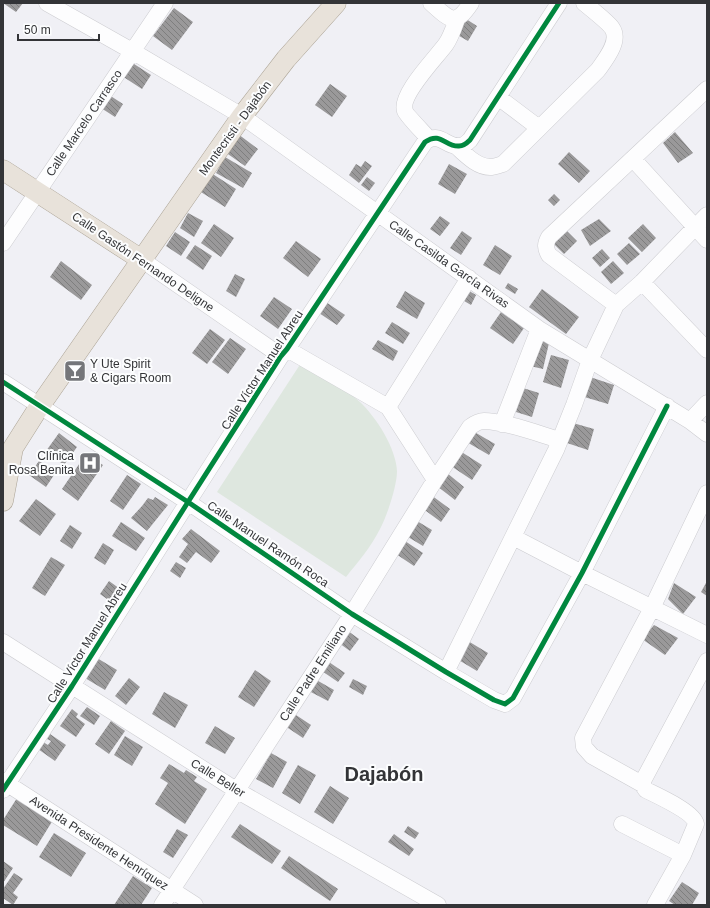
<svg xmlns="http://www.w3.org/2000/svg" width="710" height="908" viewBox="0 0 710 908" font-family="Helvetica,sans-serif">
	<defs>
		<pattern id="building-back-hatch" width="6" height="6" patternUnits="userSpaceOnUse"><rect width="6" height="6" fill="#9a999a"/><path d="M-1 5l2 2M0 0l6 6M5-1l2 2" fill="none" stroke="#7e7e7e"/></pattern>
	</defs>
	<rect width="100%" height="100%" fill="#f0f0f5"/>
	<!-- pitch -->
	<path fill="#dee7df" d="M301 363C321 375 343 386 360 402 376 417 396 448 397 471 397 486 387 516 380 529 371 547 358 562 346 577L217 492Z"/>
	<!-- building -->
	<path fill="url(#building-back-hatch)" d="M3 3H23L16 12Z
		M174 8 193 22 172 50 153 36Z
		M463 17 477 26 468 41 454 33Z
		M131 62 151 75 142 89 122 76Z
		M330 84 347 96 332 117 315 105Z
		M106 93 123 104 115 117 98 106Z
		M675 132 693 153 678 163 663 143Z
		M238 134 258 149 245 166 225 152Z
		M569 152 590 171 579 183 558 164Z
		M225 157 252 173 243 188 216 173Z
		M365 161 372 166 359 183 349 175 356 164 361 167Z
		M449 164 467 174 455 194 438 184Z
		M208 171 236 189 225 207 196 189Z
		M367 177 375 183 369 191 361 185Z
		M554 194 560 200 554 206 548 200Z
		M188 213 203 221 194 237 180 228Z
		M440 216 450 223 440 236 430 229Z
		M599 219 611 231 590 246 581 230Z
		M214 224 234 238 221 257 201 243Z
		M643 224 656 238 642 252 628 238Z
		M562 226 577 241 564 254 549 239Z
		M462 231 472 238 461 255 450 248Z
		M175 232 190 242 181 256 166 246Z
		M296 241 321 259 308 277 283 258Z
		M629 243 640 254 627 265 617 254Z
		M195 245 212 256 203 270 186 258Z
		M495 245 512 256 500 275 483 265Z
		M602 249 610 258 600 267 592 258Z
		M61 261 92 285 81 300 50 277Z
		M613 261 624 273 611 284 601 272Z
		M235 274 245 279 236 297 226 291Z
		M508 283 518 289 515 294 505 288Z
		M464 288 476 295 471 305 459 298Z
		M542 289 579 317 566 334 529 307Z
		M405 291 425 303 417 319 396 307Z
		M274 297 292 309 278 329 260 316Z
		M323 300 345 315 337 325 316 311Z
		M501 312 524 328 513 344 490 328Z
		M392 322 410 333 403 344 385 333Z
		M210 329 225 340 207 364 192 353Z
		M230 338 246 349 228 374 212 362Z
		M533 339 549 343 543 369 526 365Z
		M378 340 398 351 393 361 372 349Z
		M551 355 569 360 561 388 543 382Z
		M587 376 614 385 608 404 581 396Z
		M523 388 539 393 532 417 516 412Z
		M573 423 594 429 588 450 567 443Z
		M471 430 495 444 489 455 465 441Z
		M59 433 77 447 64 465 46 451Z
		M460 451 482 465 472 480 451 466Z
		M86 454 103 465 78 501 62 489Z
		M39 461 56 472 46 487 29 475Z
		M447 473 464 487 455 500 437 486Z
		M127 475 141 484 123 510 110 501Z
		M431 495 450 509 441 522 422 508Z
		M155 497 168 505 147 531 131 518 142 506 148 498 153 500Z
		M36 499 56 514 40 536 19 521Z
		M412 518 432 530 423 546 403 534Z
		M121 522 145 538 136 551 112 536Z
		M70 525 82 533 72 549 60 541Z
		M191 529 220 551 211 563 196 552 187 563 179 557 188 544 182 539Z
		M402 539 423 553 414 566 393 552Z
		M103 543 114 550 105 565 94 558Z
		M51 557 65 565 45 596 32 588Z
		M176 562 186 568 180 578 170 571Z
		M109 581 123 591 114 604 100 594Z
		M707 581V596L701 592Z
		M674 583 696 597 683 614 668 599Z
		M654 625 678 638 665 655 642 639Z
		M348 631 359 639 350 651 339 643Z
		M468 641 488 653 477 671 457 659Z
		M97 658 117 670 105 690 85 678Z
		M326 660 345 673 338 682 319 669Z
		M255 670 271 681 254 707 238 697Z
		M129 678 140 687 126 705 115 696Z
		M313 678 334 690 328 701 307 690Z
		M353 679 367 686 363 695 349 687Z
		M164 692 188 705 175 728 152 714Z
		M87 707 100 716 94 725 80 716Z
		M72 709 78 714 76 717 85 724 76 737 60 726Z
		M293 713 311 725 303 738 285 726Z
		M111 721 125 731 109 754 95 744Z
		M215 726 235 738 225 754 205 743Z
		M50 734 66 745 55 761 38 749 43 742 48 745 51 741 47 739Z
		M125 736 143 747 132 766 114 755Z
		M271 753 287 762 273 788 256 779Z
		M169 764 184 773 186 770 197 777 194 781 207 789 185 824 155 804 168 783 160 778Z
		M298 765 316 775 300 804 282 793Z
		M330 786 349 798 333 824 314 812Z
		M17 798 53 820 37 846 3 825V820Z
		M240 824 281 851 272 864 231 837Z
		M408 826 419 833 415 839 404 832Z
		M177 829 188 835 173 858 163 852Z
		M54 833 86 853 71 877 39 857Z
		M394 834 414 849 409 856 388 842Z
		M289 856 338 889 330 901 281 868Z
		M3 861 13 868 3 883Z
		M14 873 23 879 13 893 18 897 13 905 3 898V889Z
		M133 876 152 888 141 905H114Z
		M682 882 699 893 692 905H675L669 901Z"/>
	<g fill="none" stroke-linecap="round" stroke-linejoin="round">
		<!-- minor casing -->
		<g stroke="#ccccd0" stroke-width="17">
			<path id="minor" d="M47 3 132 51 242 116 539 329 690 421 707 434
				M431 3C450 20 455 27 471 3
				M498 97 539 128
				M429 139C425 134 406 115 405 111 399 95 436 58 446 44 451 37 454 27 457 19
				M457 147C466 155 477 167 490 167 494 167 499 165 503 164L598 70C605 60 621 41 612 28 608 22 590 8 584 3
				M633 159 707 240
				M3 243 165 3
				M142 260 281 356
				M642 282 707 350
				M616 305 549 255C545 248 545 244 549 237L707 89
				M287 349 388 407 435 480
				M3 382 188 502 352 614 446 672 494 700 505 704 513 698 582 573 667 406
				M388 407 469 278
				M690 421 707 403
				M502 424 539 329
				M513 537 582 573 707 635
				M3 642 236 790 438 905
				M446 672 556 450 574 405 590 360 616 305 642 282 707 215
				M3 781 195 905
				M642 784 644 779 707 661
				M3 790 72 686 188 502 281 356 287 349 425 142C441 131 445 147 459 146 463 146 467 143 470 140L559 3
				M622 824 683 855
				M162 905 352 614 435 480 470 427C474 424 479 421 484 421 504 421 539 434 560 440
				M655 905 683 855 696 824C694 812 658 796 646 790L642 784 592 756 584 747 583 738 652 608 707 493"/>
		</g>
		<!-- major casing -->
		<g stroke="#aca496" stroke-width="21">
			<path id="major" d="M3 170 142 260
				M3 501 13 448 39 407 242 116 286 59 336 3"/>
		</g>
		<!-- minor -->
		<use href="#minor" stroke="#fdfdfe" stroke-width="16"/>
		<!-- major -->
		<use href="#major" stroke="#e8e2da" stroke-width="20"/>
		<!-- cycleway casing -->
		<g stroke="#fcfdfe" stroke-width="8">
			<path id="cycleway" d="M3 382 188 502 352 614 446 672 494 700 505 704 513 698 582 573 667 406
				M3 790 72 686 188 502 281 356 287 349 425 142C441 131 445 147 459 146 463 146 467 143 470 140L559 3"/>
		</g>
		<!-- cycleway -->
		<use href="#cycleway" stroke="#00873e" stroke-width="5"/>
	</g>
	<!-- icons -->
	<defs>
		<g id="bar-square" transform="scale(1.15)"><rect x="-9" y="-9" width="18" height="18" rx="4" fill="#75767a" stroke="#fcfdfe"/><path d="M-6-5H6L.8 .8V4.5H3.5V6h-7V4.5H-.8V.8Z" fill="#fff"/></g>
		<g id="hospital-square" transform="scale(1.15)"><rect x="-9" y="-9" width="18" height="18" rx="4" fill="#75767a" stroke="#fcfdfe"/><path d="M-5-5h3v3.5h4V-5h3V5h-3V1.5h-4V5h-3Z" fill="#fff"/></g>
	</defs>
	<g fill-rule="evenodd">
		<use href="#bar-square" x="75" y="371"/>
		<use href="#hospital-square" x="90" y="463"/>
	</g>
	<g text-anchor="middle" stroke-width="4" stroke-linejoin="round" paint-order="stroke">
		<!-- street labels -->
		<g font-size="12" fill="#333437" stroke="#fcfdfe">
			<text transform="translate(84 123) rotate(-56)" y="4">Calle Marcelo Carrasco</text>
			<text transform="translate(235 128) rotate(-54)" y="4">Montecristi - Dajabón</text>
			<text transform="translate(143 262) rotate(34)" y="4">Calle Gastón Fernando Deligne</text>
			<text transform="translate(449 264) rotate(35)" y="4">Calle Casilda García Rivas</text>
			<text transform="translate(262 370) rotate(-57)" y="4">Calle Víctor Manuel Abreu</text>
			<text transform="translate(268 544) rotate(34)" y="4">Calle Manuel Ramón Roca</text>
			<text transform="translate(87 643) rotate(-58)" y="4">Calle Víctor Manuel Abreu</text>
			<text transform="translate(313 673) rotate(-57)" y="4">Calle Padre Emiliano</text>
			<text transform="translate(218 778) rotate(32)" y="4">Calle Beller</text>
			<text transform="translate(99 843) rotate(33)" y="4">Avenida Presidente Henríquez</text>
		</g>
		<!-- poi labels -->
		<g font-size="12" fill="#333437" stroke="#fcfdfe" text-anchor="start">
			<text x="90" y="368">Y Ute Spirit<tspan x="90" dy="14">&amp; Cigars Room</tspan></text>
			<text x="74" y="460" text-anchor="end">Clínica<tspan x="74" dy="14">Rosa Benita</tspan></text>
		</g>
		<!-- town labels -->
		<g font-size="20" font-weight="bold" fill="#333437" stroke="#fcfdfe">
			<text x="384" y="781">Dajabón</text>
		</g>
	</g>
	<!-- border -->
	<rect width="710" height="908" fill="none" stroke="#333437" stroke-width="8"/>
	<!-- scale -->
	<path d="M18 34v6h81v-6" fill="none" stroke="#333437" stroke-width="2"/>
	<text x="24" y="34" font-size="12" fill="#333437" stroke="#fcfdfe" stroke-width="3" paint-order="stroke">50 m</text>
</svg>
